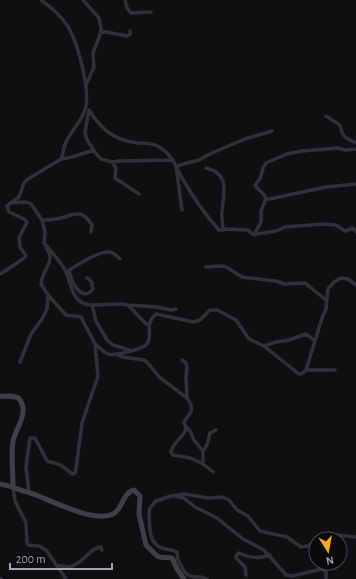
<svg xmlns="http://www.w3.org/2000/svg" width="356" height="579" viewBox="0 0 356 579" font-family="'Alegreya Sans',sans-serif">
	<rect width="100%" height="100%" fill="#0f0f11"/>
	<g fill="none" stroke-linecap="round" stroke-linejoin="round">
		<!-- street -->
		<path stroke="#303136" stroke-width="3.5" d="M83 0 99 18 101 28 100 35 93 53 94 67 86 85
			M125 0 127 8 131 13 151 12
			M101 31 127 36 130 34V31
			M89 110C101 129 113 140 138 143 146 143 154 143 161 148 172 155 176 167 182 178 192 195 206 216 219 230L227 229 248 230 252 234H257L276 231 285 227 323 224 336 225 345 231 353 228 356 232
			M89 110 85 132 87 140 97 155 101 159 112 162 118 161 173 160
			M326 116 340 125C343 138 344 137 356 143
			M61 159 72 157 94 150
			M112 162 116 168 115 178 139 194
			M206 168C230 174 224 192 222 211 221 217 223 224 223 230
			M265 200 326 187 356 184
			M10 203 26 202 31 204 42 220 45 232 44 243C52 252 59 260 65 270 71 281 71 299 85 304 96 307 114 302 128 305L145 323 149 325 152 318 156 314 194 322 200 320 210 310H217L236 320 249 339 264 346 299 374 303 373 306 370 322 318 326 309 328 289 334 282 341 278 348 279 356 285
			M182 210 176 166 199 160 212 153 245 139 272 131
			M42 220C48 220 55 220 61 218 76 214 82 209 92 225L91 232
			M254 235 261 222V211L266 198C263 191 257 190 255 185L260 179 263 168 266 163 287 154 302 151 337 148 346 150 356 149
			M206 267 223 266 228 268 242 277 276 281 284 284 305 283 326 300
			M67 271 70 273C72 283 82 303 93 289L91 281 87 278
			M68 271C77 265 98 251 109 252 113 252 117 256 120 259
			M0 274C4 272 25 258 26 256L20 247 19 238 27 222 24 219 9 212 7 206 19 197 24 183 28 179 61 159C64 153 63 147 66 142 71 131 81 122 85 110 91 92 78 42 67 25 60 15 51 7 41 0
			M92 305 96 321 107 340 113 345 129 350
			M128 305 157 307 171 310 176 309
			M95 344C99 347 103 352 108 354 114 356 144 349 147 344 151 338 149 331 149 325
			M264 346 276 342 289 340 306 334 315 341
			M116 354 122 357 144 360 148 363 159 377 187 398C196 411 190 412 184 422L186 429C183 438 172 443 171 452L173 455C190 457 200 460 213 472
			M182 360 186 363 187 367 186 377 187 398
			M20 362 31 334 42 319 47 309 48 295
			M306 370H335
			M186 427 190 431 194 440 203 451
			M203 464V451L207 445 210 433 216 430
			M13 487 15 501 26 523 27 543 28 545 39 546 46 550 66 579
			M29 493 26 467 30 438H35L47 461 61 465 72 474 75 473 76 469 82 423 98 376 95 344 83 321 81 317 66 315 48 295 41 284C41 275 51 264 50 256 49 252 46 248 45 244
			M175 496 184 498 195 507 217 518 243 539 264 550 286 575 292 576 322 569 326 572V579
			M317 539 327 534 356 537
			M176 559 178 560C183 570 186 578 198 577 202 577 204 577 207 579
			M178 560 177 552C172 549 167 550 162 548 147 543 150 524 149 512L150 508 156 501 171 496 184 494 209 498 222 497 229 500 237 510 248 516 260 531 287 537 301 547 308 546 316 540
			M56 565C61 566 67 568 72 566 83 563 90 548 101 547L102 550
			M246 575 245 567 236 558 237 554 239 553C249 558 259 559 270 555
			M0 578 1 579"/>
		<!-- secondary -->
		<path stroke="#3e4046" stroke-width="5" d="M0 396C6 397 17 394 20 400 29 413 16 428 13 441 11 454 13 473 13 487L0 484
			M13 487C21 491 29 492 36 495 54 502 95 523 113 514 123 509 122 493 134 490L140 496 139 514 146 545 155 554 159 557 172 558 177 569 184 579"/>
	</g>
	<!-- north arrow -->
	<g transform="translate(328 551) rotate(169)"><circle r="19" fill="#0a0a0c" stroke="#46484e"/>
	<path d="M0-3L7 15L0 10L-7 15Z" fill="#f7a921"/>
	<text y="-6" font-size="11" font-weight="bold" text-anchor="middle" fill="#a0a6b2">N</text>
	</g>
	<!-- scale -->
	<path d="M10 563v6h102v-6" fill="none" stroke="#a0a6b2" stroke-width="2"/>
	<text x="16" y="563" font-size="12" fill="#a0a6b2" stroke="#0a0a0c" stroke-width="3" paint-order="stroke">200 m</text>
</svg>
